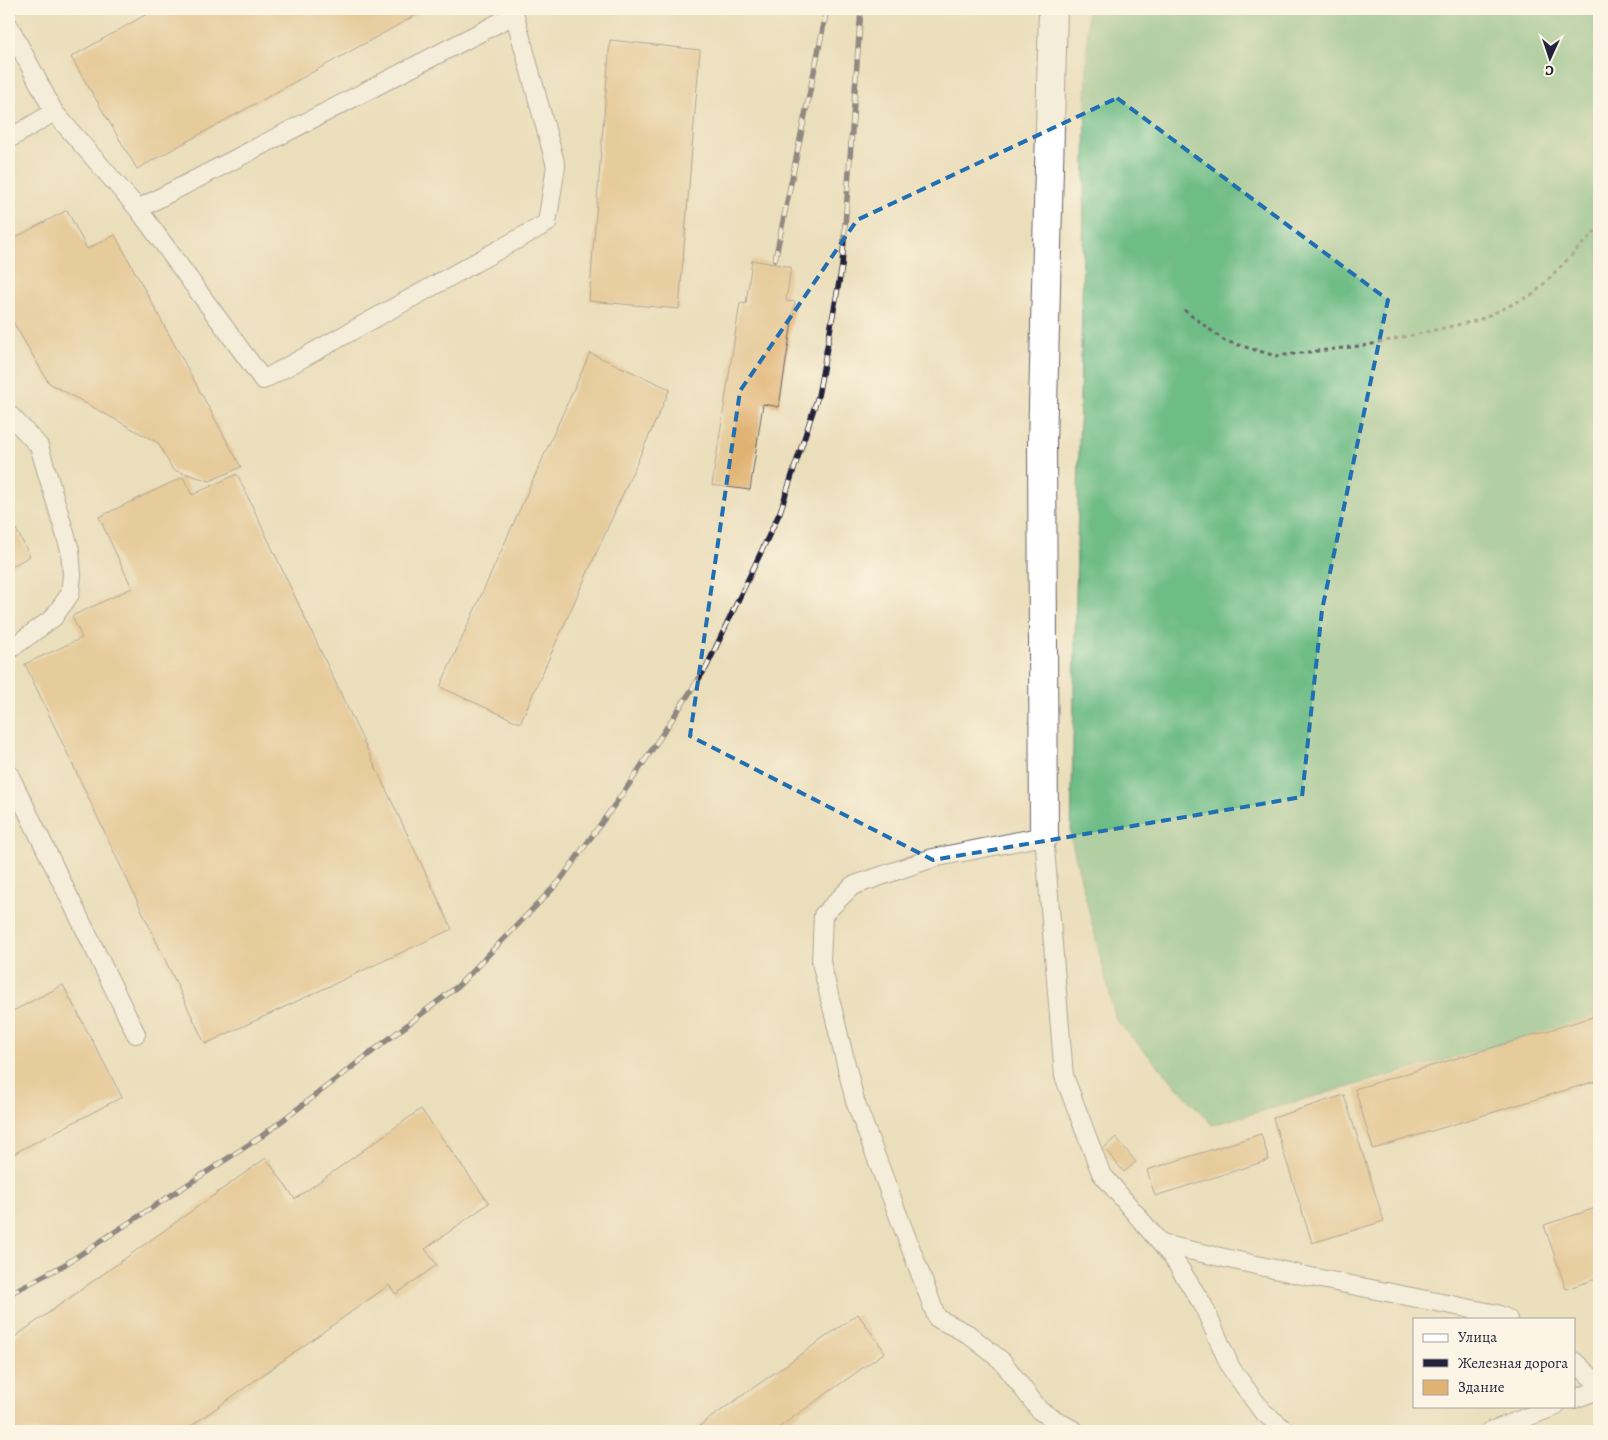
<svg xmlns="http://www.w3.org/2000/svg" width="1608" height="1440" viewBox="0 0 1608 1440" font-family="Alegreya,serif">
	<rect width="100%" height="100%" fill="#fcf5e5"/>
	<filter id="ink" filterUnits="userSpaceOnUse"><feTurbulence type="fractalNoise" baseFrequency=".02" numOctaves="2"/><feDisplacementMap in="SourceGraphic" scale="10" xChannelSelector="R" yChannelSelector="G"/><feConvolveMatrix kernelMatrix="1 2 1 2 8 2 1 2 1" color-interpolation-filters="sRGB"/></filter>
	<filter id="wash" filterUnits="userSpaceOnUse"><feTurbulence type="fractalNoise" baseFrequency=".0096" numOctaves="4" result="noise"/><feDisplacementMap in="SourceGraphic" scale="20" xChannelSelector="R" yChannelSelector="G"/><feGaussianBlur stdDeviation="1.12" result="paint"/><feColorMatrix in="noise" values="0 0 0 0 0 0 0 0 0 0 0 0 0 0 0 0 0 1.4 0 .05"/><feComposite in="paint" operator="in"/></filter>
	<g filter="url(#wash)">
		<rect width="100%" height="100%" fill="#ebdebb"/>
		<!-- forest -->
		<path fill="#6ebc86" stroke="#486f60" d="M1088 9H1599V1017L1212 1125 1116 1020 1071 839Z"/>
		<g id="blocks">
			<!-- building -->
			<path fill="#e1b373" d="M144 9H427L137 169 71 57 147 14Z
				M610 40 700 50 679 309 589 301Z
				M67 210 87 249 115 235 241 467 210 481 173 470 158 443 49 383 9 315V241Z
				M752 260 791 267 786 301 795 302 779 407 763 404 750 490 712 485 740 303 746 304Z
				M590 353 670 389 520 723 440 687Z
				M237 474 452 929 205 1044 25 664 82 638 72 616 132 588 99 517 183 477 192 495Z
				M9 516 30 556 9 568Z
				M63 985 122 1097 9 1156V1013Z
				M1599 1015V1080L1373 1149 1355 1089Z
				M1344 1095 1384 1221 1312 1243 1273 1118Z
				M421 1109 489 1203 425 1249 437 1265 396 1294 389 1285 184 1431H9V1341L266 1158 295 1199Z
				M1261 1134 1269 1160 1155 1196 1147 1170Z
				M1116 1137 1136 1162 1124 1172 1104 1148Z
				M1599 1207V1278L1566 1289 1544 1225Z
				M858 1314 885 1352 774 1431H692Z"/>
		</g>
	</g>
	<g filter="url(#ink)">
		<use href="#blocks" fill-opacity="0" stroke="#686468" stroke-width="1"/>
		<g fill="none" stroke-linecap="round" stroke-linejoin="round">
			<!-- service casing -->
			<g stroke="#686468" stroke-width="20">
				<path id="service" d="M9 26 54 112 9 139
					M54 112 138 209 263 380 547 223 556 166 513 9
					M138 209 514 15
					M9 415 11 416 39 446 70 550 72 575 70 594 53 618 9 650
					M9 774 136 1034
					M1161 1244 1311 1277 1497 1314 1508 1319
					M1574 1361 1599 1385
					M1574 1399 1599 1390
					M1075 1431 1040 1411 1002 1361 968 1334 937 1318 855 1101 821 962 823 915 852 886 933 858 1044 836 1064 1076 1101 1173 1173 1258 1203 1305 1231 1368 1262 1411 1286 1431
					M1491 1431 1556 1406"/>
			</g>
			<!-- minor casing -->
			<g stroke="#686468" stroke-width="30">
				<path id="minor" d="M1044 836 1042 445 1053 9"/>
			</g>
			<!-- path -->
			<path stroke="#686468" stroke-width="3" stroke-dasharray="4 4" stroke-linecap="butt" d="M1184 310 1225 341 1276 356 1368 345 1479 320 1534 294 1599 227"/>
			<!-- service -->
			<use href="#service" stroke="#fff" stroke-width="18"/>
			<!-- minor -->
			<use href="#minor" stroke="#fff" stroke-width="28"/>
			<!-- rail casing -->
			<g stroke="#22223b" stroke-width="5.5">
				<path id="rail" d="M775 260 827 9
					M9 1294 64 1265 262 1136 458 986 559 882 628 786 706 668 780 512 818 396 842 266 861 9"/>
			</g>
			<!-- rail -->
			<use href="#rail" stroke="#fcf5e5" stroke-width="4" stroke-dasharray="11" stroke-linecap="butt"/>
		</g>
	</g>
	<!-- marked area -->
	<path d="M0 0H1608V1440H0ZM1117 98 1388 300 1322 610 1302 797 933 860 690 736 740 391 857 220Z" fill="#ebdebb" fill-opacity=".55" fill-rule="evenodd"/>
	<path fill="none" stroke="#1f6fb2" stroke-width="4" stroke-dasharray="10 6" stroke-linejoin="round" d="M1117 98 1388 300 1322 610 1302 797 933 860 690 736 740 391 857 220Z"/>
	<!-- margin -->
	<rect width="1608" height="1440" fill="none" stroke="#fcf5e5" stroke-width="30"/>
	<!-- legend -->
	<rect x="1413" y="1318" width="162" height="90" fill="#fcf5e5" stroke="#a5a1a1"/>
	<rect x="1423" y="1334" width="25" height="8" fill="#ffffff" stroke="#a5a1a1"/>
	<text x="1458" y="1342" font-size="15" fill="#22223b">Улица</text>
	<rect x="1423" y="1359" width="25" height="8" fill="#22223b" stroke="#a5a1a1"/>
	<text x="1458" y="1368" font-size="15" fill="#22223b">Железная дорога</text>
	<rect x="1423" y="1380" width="25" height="15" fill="#e1b373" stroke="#a5a1a1"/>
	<text x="1458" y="1392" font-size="15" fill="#22223b">Здание</text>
	<!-- north arrow -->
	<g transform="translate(1550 58) rotate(183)" stroke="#fcf5e5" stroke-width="4" paint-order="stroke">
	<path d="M0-4L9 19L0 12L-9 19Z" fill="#22223b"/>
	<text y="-8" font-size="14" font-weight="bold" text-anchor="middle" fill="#22223b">С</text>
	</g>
</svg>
